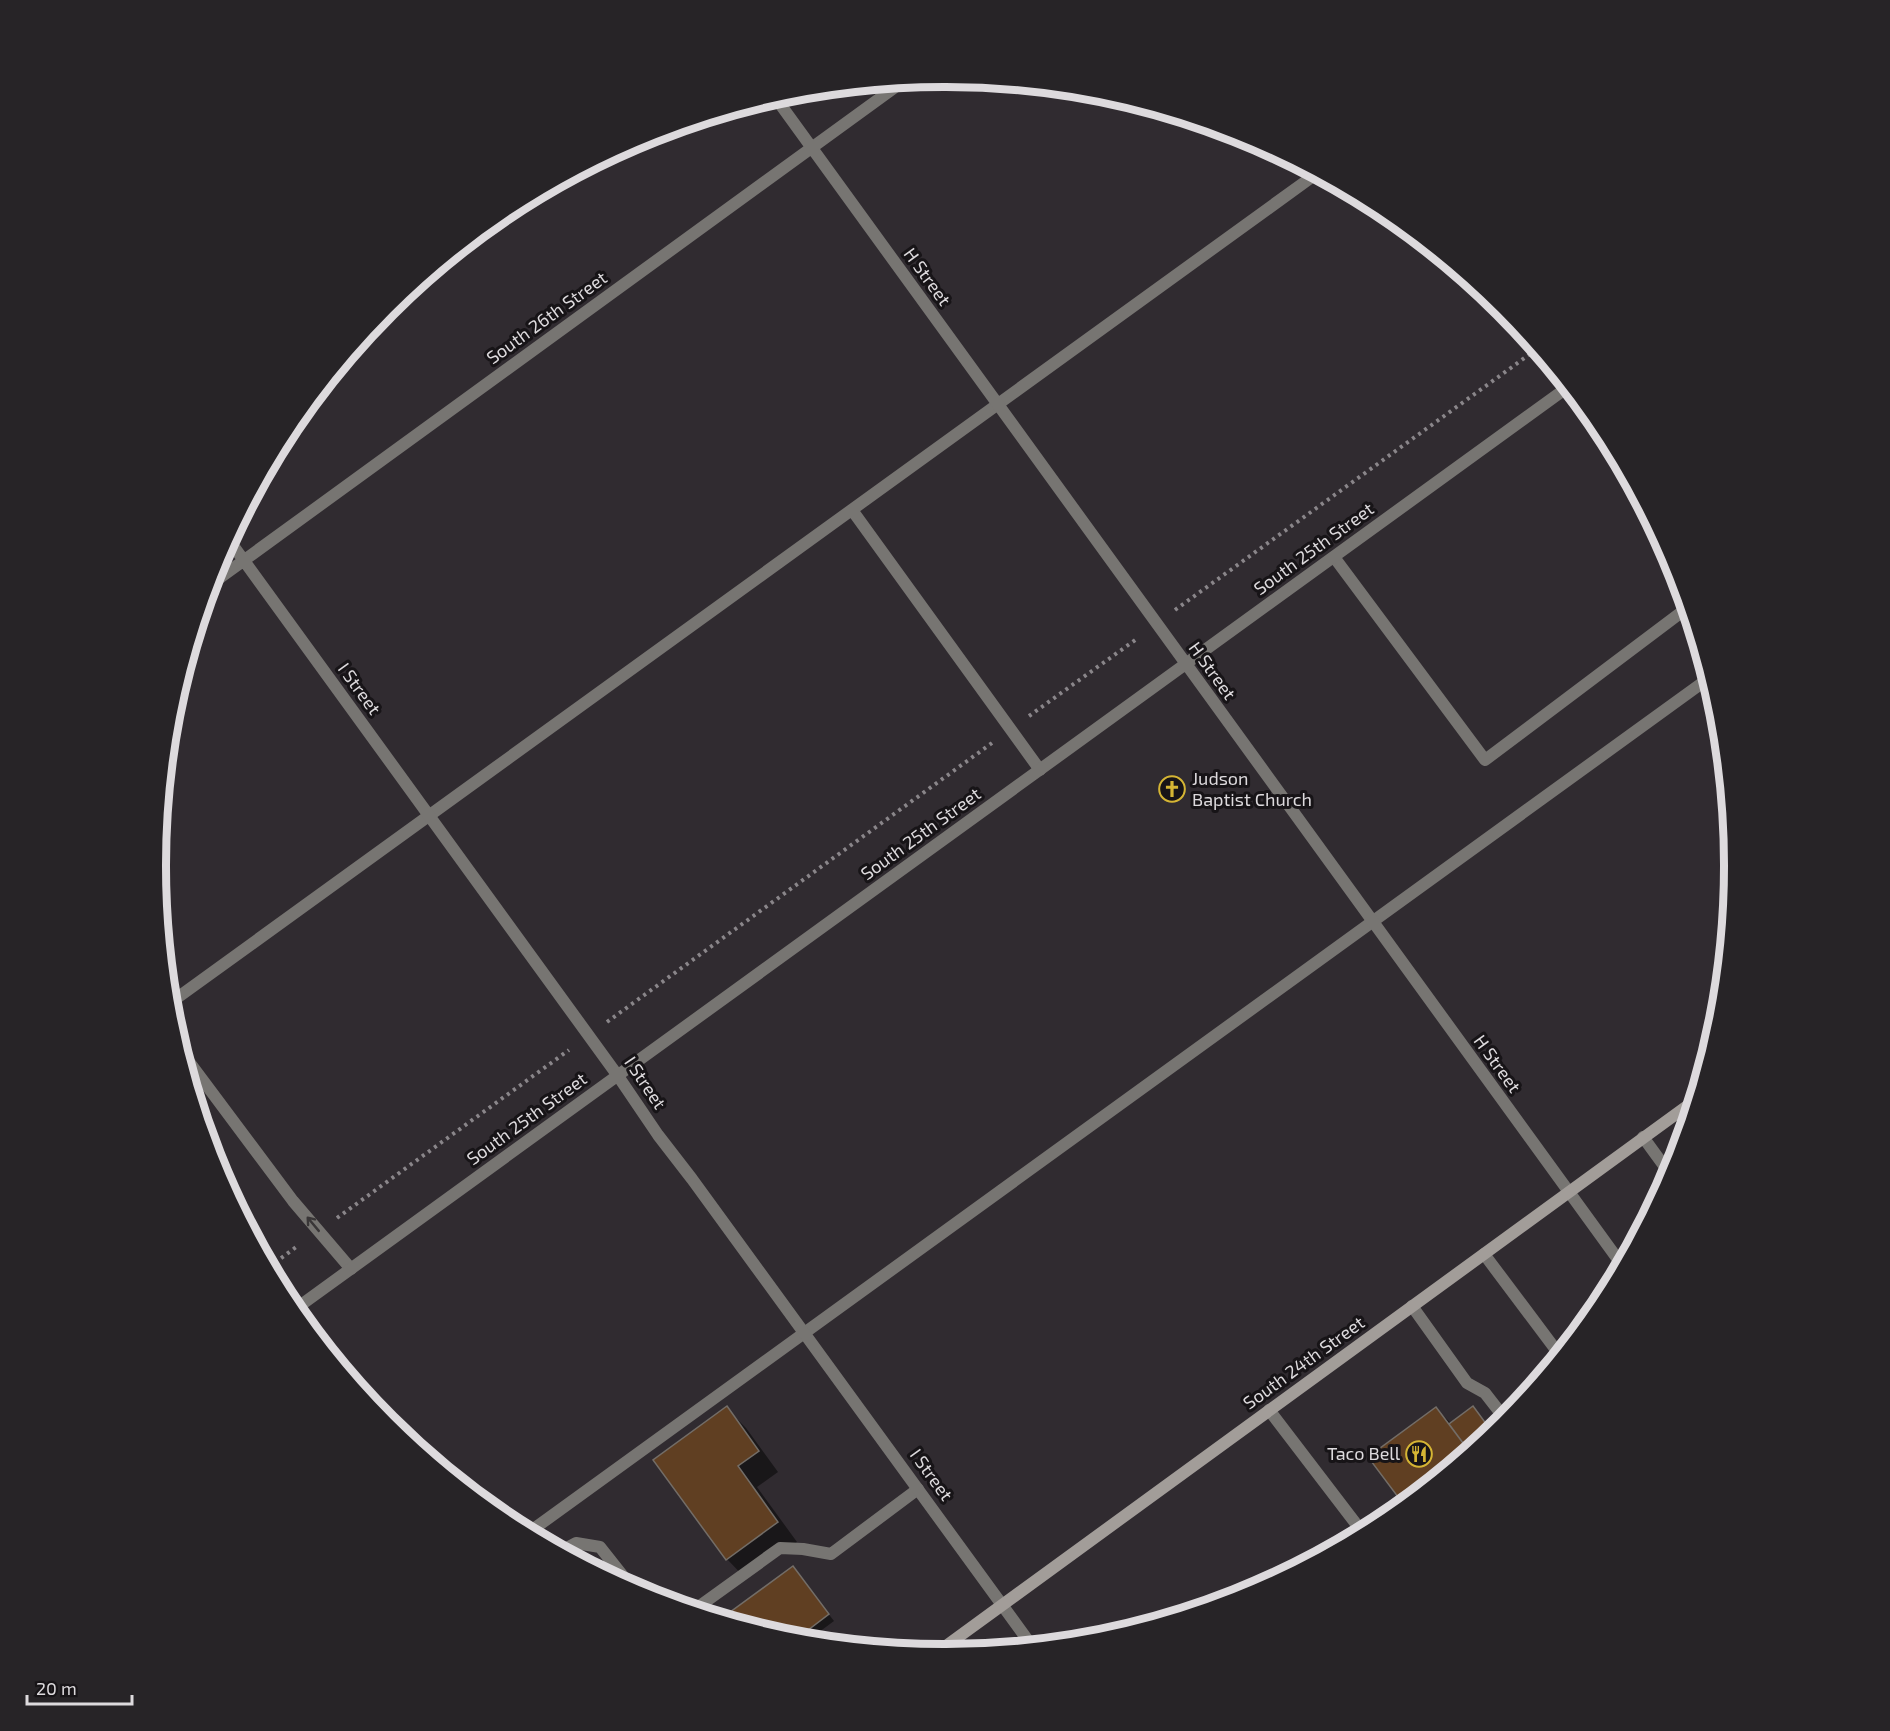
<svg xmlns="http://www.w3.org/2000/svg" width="1890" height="1731" viewBox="0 0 1890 1731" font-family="'Exo 2',sans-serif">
	<rect width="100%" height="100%" fill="#302b30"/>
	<!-- shadow -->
	<path fill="#0007" d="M726 1408 746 1428 778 1472 757 1487 797 1542 746 1579 727 1559Z
		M1473 1408 1492 1432 1405 1504 1436 1409 1452 1424Z
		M793 1568 834 1621 807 1641 791 1639 724 1619Z"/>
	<!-- building -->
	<path fill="#603f22" stroke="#736d67" stroke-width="1.5" d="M727 1406 759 1451 738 1466 778 1522 726 1560 653 1460Z
		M1473 1406 1487 1425 1463 1443 1449 1424Z
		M1436 1407 1469 1451 1404 1505 1368 1457Z
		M793 1566 829 1614 795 1640 722 1618Z"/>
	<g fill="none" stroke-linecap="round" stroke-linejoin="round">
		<!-- path -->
		<path stroke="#8a868a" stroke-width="4" stroke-dasharray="3 4.5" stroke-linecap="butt" d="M1175 610 1537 349
			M1029 716 1138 638
			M607 1022 992 743
			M337 1218 569 1050
			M269 1267 299 1245"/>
		<!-- lane -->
		<path stroke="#777572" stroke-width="12" d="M852 510 1040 770
			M1334 557 1485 760 1687 608
			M170 1003 1316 174
			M181 1051 293 1201 351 1269
			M1643 1137 1670 1174
			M1484 1254 1559 1354
			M1412 1306 1467 1383 1485 1393 1506 1420
			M1269 1410 1363 1533
			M528 1533 1709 678
			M561 1551 576 1543 600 1547 634 1590
			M694 1610 780 1548 803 1549 831 1554 918 1489"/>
		<!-- street -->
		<path stroke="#777572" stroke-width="12" d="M775 97 1622 1265
			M229 540 618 1076 658 1135 692 1179 1032 1646
			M210 585 905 80
			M294 1310 1568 387"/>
		<!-- secondary -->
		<path stroke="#a29d99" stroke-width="12" d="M935 1654 1694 1101"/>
	</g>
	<!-- one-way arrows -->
	<defs><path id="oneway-shaft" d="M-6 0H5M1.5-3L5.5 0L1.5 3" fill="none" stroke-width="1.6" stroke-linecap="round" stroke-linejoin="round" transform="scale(1.5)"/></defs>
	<use stroke="#393637" href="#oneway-shaft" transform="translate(313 1224) rotate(-130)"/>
	<!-- icons -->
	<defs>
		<g id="church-ring" transform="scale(1.35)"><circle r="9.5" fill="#171417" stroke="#d5b534" stroke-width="1.5"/><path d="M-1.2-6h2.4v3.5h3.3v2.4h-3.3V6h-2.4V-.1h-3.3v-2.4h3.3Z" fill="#d5b534"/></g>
		<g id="restaurant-ring" transform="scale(1.35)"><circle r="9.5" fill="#171417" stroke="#d5b534" stroke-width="1.5"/><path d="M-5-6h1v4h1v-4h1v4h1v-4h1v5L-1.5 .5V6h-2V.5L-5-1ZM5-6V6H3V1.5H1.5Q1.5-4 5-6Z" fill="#d5b534"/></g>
	</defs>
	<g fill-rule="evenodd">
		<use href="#church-ring" x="1172" y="789"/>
		<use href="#restaurant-ring" x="1419" y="1454"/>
	</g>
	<g text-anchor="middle" stroke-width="6" stroke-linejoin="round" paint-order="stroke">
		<!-- street labels -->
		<g font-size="18" fill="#dddadd" stroke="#171417">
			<text transform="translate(927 277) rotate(54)" y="6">H Street</text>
			<text transform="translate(547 318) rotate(-36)" y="6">South 26th Street</text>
			<text transform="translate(1314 549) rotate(-36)" y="6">South 25th Street</text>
			<text transform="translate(1212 671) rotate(54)" y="6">H Street</text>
			<text transform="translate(359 689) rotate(54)" y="6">I Street</text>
			<text transform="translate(921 834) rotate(-36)" y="6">South 25th Street</text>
			<text transform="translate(1497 1064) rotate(54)" y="6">H Street</text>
			<text transform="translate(645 1083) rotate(56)" y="6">I Street</text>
			<text transform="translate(527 1119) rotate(-36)" y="6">South 25th Street</text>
			<text transform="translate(1304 1363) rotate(-36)" y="6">South 24th Street</text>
			<text transform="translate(931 1475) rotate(54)" y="6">I Street</text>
		</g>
		<!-- poi labels -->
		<g font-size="18" fill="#dddadd" stroke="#171417" text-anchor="start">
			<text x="1192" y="785">Judson<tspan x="1192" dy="21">Baptist Church</tspan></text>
			<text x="1400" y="1460" text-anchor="end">Taco Bell</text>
		</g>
	</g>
	<!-- crop -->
	<path d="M0 0H1890V1731H0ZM944 87H946A778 778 0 0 1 1724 865V866A778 778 0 0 1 946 1644H944A778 778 0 0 1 166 866V865A778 778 0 0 1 944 87Z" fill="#272427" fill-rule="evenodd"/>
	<path fill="none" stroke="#dddadd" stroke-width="8" d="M944 87H946A778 778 0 0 1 1724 865V866A778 778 0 0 1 946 1644H944A778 778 0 0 1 166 866V865A778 778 0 0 1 944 87Z"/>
	<!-- scale -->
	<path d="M27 1695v9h105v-9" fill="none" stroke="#dddadd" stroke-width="3"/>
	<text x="36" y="1695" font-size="18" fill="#dddadd" stroke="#171417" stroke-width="4.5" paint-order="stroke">20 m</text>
</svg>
